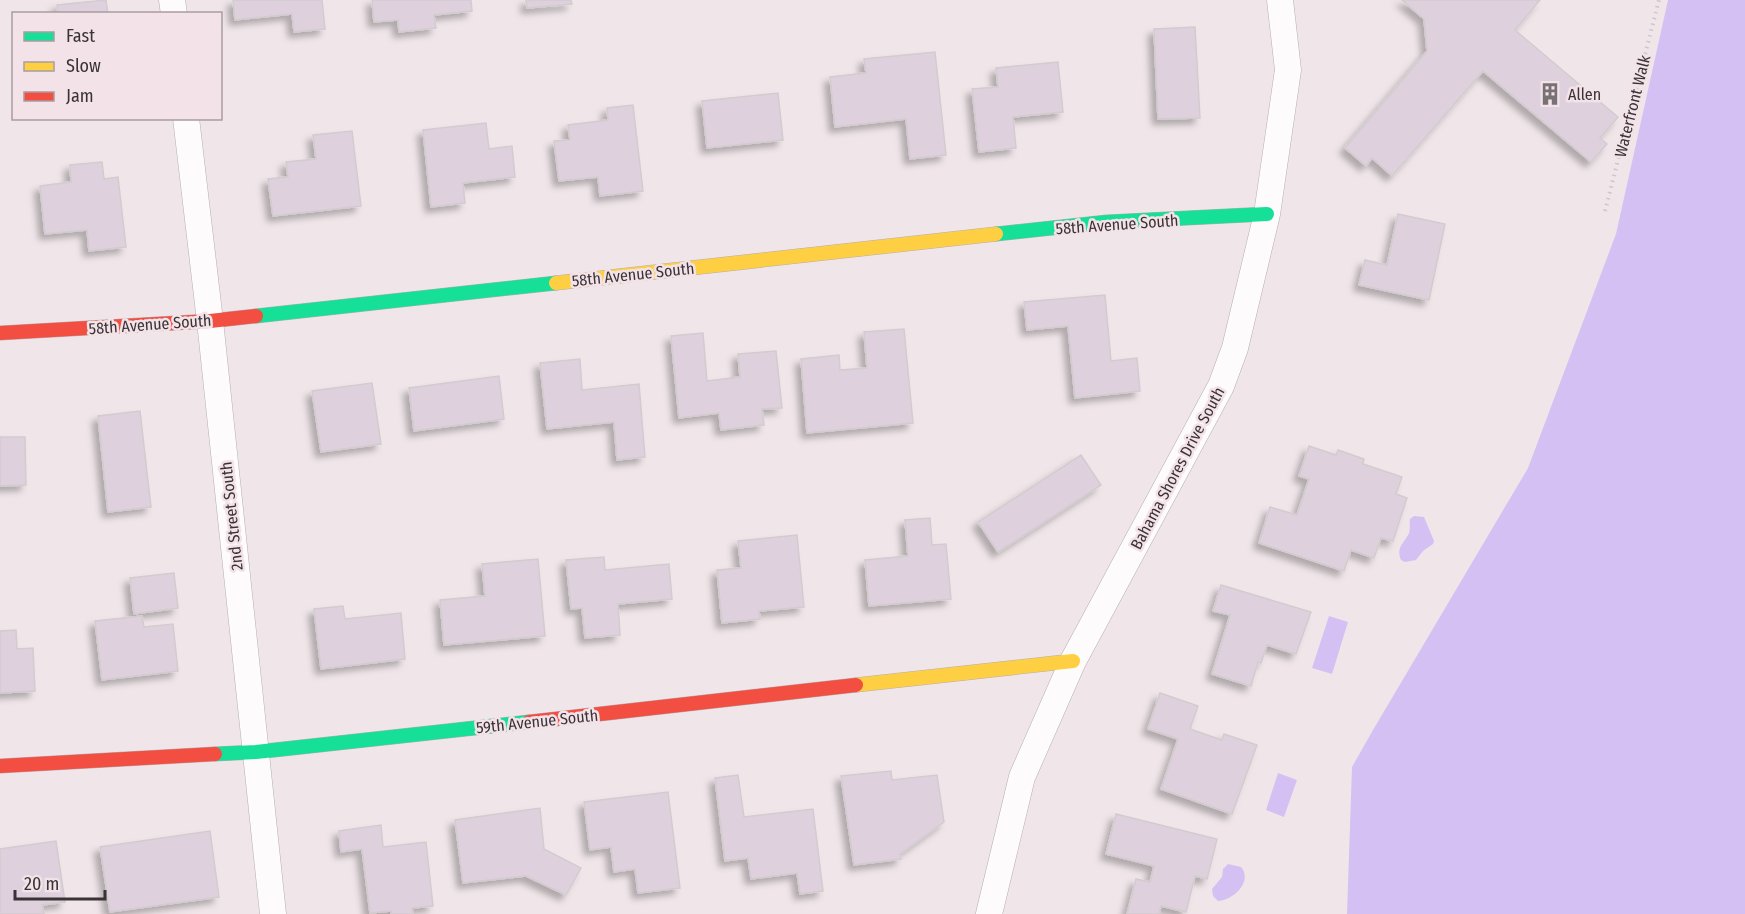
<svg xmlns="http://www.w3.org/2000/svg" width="1745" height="914" viewBox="0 0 1745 914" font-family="'Fira Sans Condensed',sans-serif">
	<defs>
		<filter id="shadow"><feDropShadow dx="-5.5" dy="5.5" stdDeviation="3" flood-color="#0004"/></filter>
	</defs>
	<rect width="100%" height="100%" fill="#f0e6ea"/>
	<!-- water -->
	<path fill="#d4c0f2" d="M1668 0H1745V914H1347L1352 767 1373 730 1528 468 1616 234Z
		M1414 516 1424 517 1434 541 1433 544 1423 551 1416 560 1405 562 1401 560C1396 548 1403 544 1408 535 1411 531 1409 524 1410 519Z
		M1329 616 1348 622 1332 674 1312 668Z
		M1278 773 1297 780 1284 817 1266 810Z
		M1228 864 1241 867C1253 881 1234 900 1218 901L1213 896 1212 889 1222 877 1223 869Z"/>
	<!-- building -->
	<path fill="#ded0dc" stroke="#d2cccf" stroke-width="1.5" filter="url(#shadow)" d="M106 0 108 14H58L57 5Z
		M233 0H322L325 29 294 32 292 14 235 20Z
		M372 0H471L472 11 434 15 436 28 399 32 398 20 374 22Z
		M526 0H571L572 4 527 8Z
		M1402 0H1540L1515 30 1618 117 1600 138 1607 144 1591 162 1483 71 1392 176 1372 158 1366 166 1345 148 1427 51 1424 19Z
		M1195 27 1200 118 1158 119 1154 29Z
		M935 52 946 155 910 159 906 119 835 127 830 77 866 73 864 59Z
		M1058 62 1063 112 1013 117 1016 148 979 152 972 89 998 87 996 68Z
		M778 93 783 140 707 148 702 101Z
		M633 105 643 191 600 196 598 177 559 181 554 141 570 140 568 125 608 120 607 108Z
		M486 123 489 149 512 146 515 177 463 183 465 203 431 207 423 130Z
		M352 131 361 206 273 216 268 179 288 177 286 162 316 159 313 135Z
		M102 162 104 179 118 177 126 247 89 251 87 230 45 234 40 186 71 182 70 165Z
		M1398 214 1445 224 1429 300 1359 285 1365 260 1387 265Z
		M1105 295 1111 361 1137 358 1140 391 1075 398 1068 326 1027 330 1024 302Z
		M904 329 913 423 807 433 801 359 839 355 840 370 867 368 864 332Z
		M703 333 707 381 740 377 738 354 776 351 782 408 762 409 764 425 721 430 719 413 679 418 671 336Z
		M580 359 582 390 639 384 645 457 617 460 614 422 547 429 540 363Z
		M499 376 504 419 414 431 409 388Z
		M372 383 381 444 321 452 312 391Z
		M140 411 151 507 108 512 98 416Z
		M0 437H25L26 485 0 486Z
		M1309 446 1336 455 1338 450 1364 459 1363 464 1402 477 1396 494 1407 498 1393 541 1381 538 1374 558 1351 550 1344 571 1259 543 1270 507 1297 515 1309 479 1299 476Z
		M1081 455 1101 485 998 552 978 522Z
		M930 518 932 545 946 544 951 599 869 606 865 560 908 556 905 520Z
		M797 535 804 607 759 611 760 619 722 623 717 570 741 568 738 541Z
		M604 557 605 570 669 564 672 599 618 604 620 635 585 638 582 608 571 609 566 560Z
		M538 559 545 636 444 645 440 600 485 596 482 564Z
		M174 573 178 608 134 614 130 578Z
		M1221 585 1311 612 1296 654 1267 645 1261 663 1258 662 1251 686 1212 674 1230 615 1213 611Z
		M343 606 345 619 401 613 405 659 321 669 314 609Z
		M142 616 144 627 173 624 178 671 102 680 95 621Z
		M16 630 17 649 33 648 35 691 0 693V631Z
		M1160 693 1198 706 1190 729 1222 740 1224 734 1257 745 1232 814 1161 789 1178 739 1148 729Z
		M891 771 892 780 937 775 944 822 900 854 901 859 854 865 841 776Z
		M738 775 744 817 813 809 823 891 800 894 797 873 751 879 748 858 725 861 715 778Z
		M668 792 680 888 638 893 635 869 614 872 611 847 590 850 584 802Z
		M540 808 544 849 581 868 566 895 526 876 463 883 455 820Z
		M1116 814 1217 839 1207 879 1195 876 1186 912 1161 906 1159 914H1127L1136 879 1150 882 1154 866 1106 854Z
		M381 825 383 847 426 842 433 906 412 908 413 914H391V911L370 913 362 849 341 852 339 831Z
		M210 831 219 897 110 912 100 847Z
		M56 841 65 902 42 905 44 914H0V849Z"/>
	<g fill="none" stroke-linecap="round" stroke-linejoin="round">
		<!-- street casing -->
		<g stroke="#b5aeb1" stroke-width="27">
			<path id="street" d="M172 0 174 14
				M186 118 210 321 273 914
				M989 914 1022 777 1073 661 1221 386 1235 348 1267 214 1288 70 1280 0"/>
		</g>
		<!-- fast casing -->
		<g stroke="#b5aeb1" stroke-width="15">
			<path id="fast" d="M996 234 1107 222 1267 214
				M256 316 556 283
				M215 754 256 752 529 722"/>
		</g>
		<!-- slow casing -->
		<g stroke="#b5aeb1" stroke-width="15">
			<path id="slow" d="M556 283 996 234
				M856 685 1073 661"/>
		</g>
		<!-- jam casing -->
		<g stroke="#b5aeb1" stroke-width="15">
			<path id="jam" d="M0 333 210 321 256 316
				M529 722 856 685
				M0 766 215 754"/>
		</g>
		<!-- path -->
		<path stroke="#cbc8c9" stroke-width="4" stroke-dasharray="1.5 4.5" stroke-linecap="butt" d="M1605 211 1659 0"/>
		<!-- street -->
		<use href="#street" stroke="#fdfbfc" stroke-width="26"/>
		<!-- fast -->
		<use href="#fast" stroke="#16e098" stroke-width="14"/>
		<!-- slow -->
		<use href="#slow" stroke="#ffcf43" stroke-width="14"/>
		<!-- jam -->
		<use href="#jam" stroke="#f24e42" stroke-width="14"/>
	</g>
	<!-- icons -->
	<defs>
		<g id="building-bare" transform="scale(1.8)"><path d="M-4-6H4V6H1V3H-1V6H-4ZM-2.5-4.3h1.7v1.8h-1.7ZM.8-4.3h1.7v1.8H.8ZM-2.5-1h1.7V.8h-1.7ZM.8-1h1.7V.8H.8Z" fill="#797274" stroke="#f3e3e9" stroke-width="2.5" paint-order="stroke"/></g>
	</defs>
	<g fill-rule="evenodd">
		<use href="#building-bare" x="1550" y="94"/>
	</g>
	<g text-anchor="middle" stroke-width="5" stroke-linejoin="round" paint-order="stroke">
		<!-- poi labels -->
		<g font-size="16" fill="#393335" stroke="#f3e3e9" text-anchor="start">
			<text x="1568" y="100">Allen</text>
		</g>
		<!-- street labels -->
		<g font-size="16" fill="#393335" stroke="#f3e3e9">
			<text transform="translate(1632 106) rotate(-76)" y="6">Waterfront Walk</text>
			<text transform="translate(1117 224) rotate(-4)" y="6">58th Avenue South</text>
			<text transform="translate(633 274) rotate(-6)" y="6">58th Avenue South</text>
			<text transform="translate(150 324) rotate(-4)" y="6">58th Avenue South</text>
			<text transform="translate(1177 468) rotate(-62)" y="6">Bahama Shores Drive South</text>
			<text transform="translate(231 516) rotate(-96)" y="6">2nd Street South</text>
			<text transform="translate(537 721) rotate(-6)" y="6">59th Avenue South</text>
		</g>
	</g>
	<!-- legend -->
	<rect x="12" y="12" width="210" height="108" fill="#f3e3e9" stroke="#a99da1" stroke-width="1.5"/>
	<rect x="24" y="32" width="30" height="9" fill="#16e098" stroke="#a99da1" stroke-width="1.5"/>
	<text x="66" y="42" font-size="18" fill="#393335">Fast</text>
	<rect x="24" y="62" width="30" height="9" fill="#ffcf43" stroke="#a99da1" stroke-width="1.5"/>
	<text x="66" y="72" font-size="18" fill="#393335">Slow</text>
	<rect x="24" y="92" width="30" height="9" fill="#f24e42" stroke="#a99da1" stroke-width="1.5"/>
	<text x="66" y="102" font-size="18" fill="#393335">Jam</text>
	<!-- scale -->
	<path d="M15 890v9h90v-9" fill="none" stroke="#393335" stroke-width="3"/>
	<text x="24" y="890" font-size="18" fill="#393335" stroke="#f3e3e9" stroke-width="4.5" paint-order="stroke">20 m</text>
</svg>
